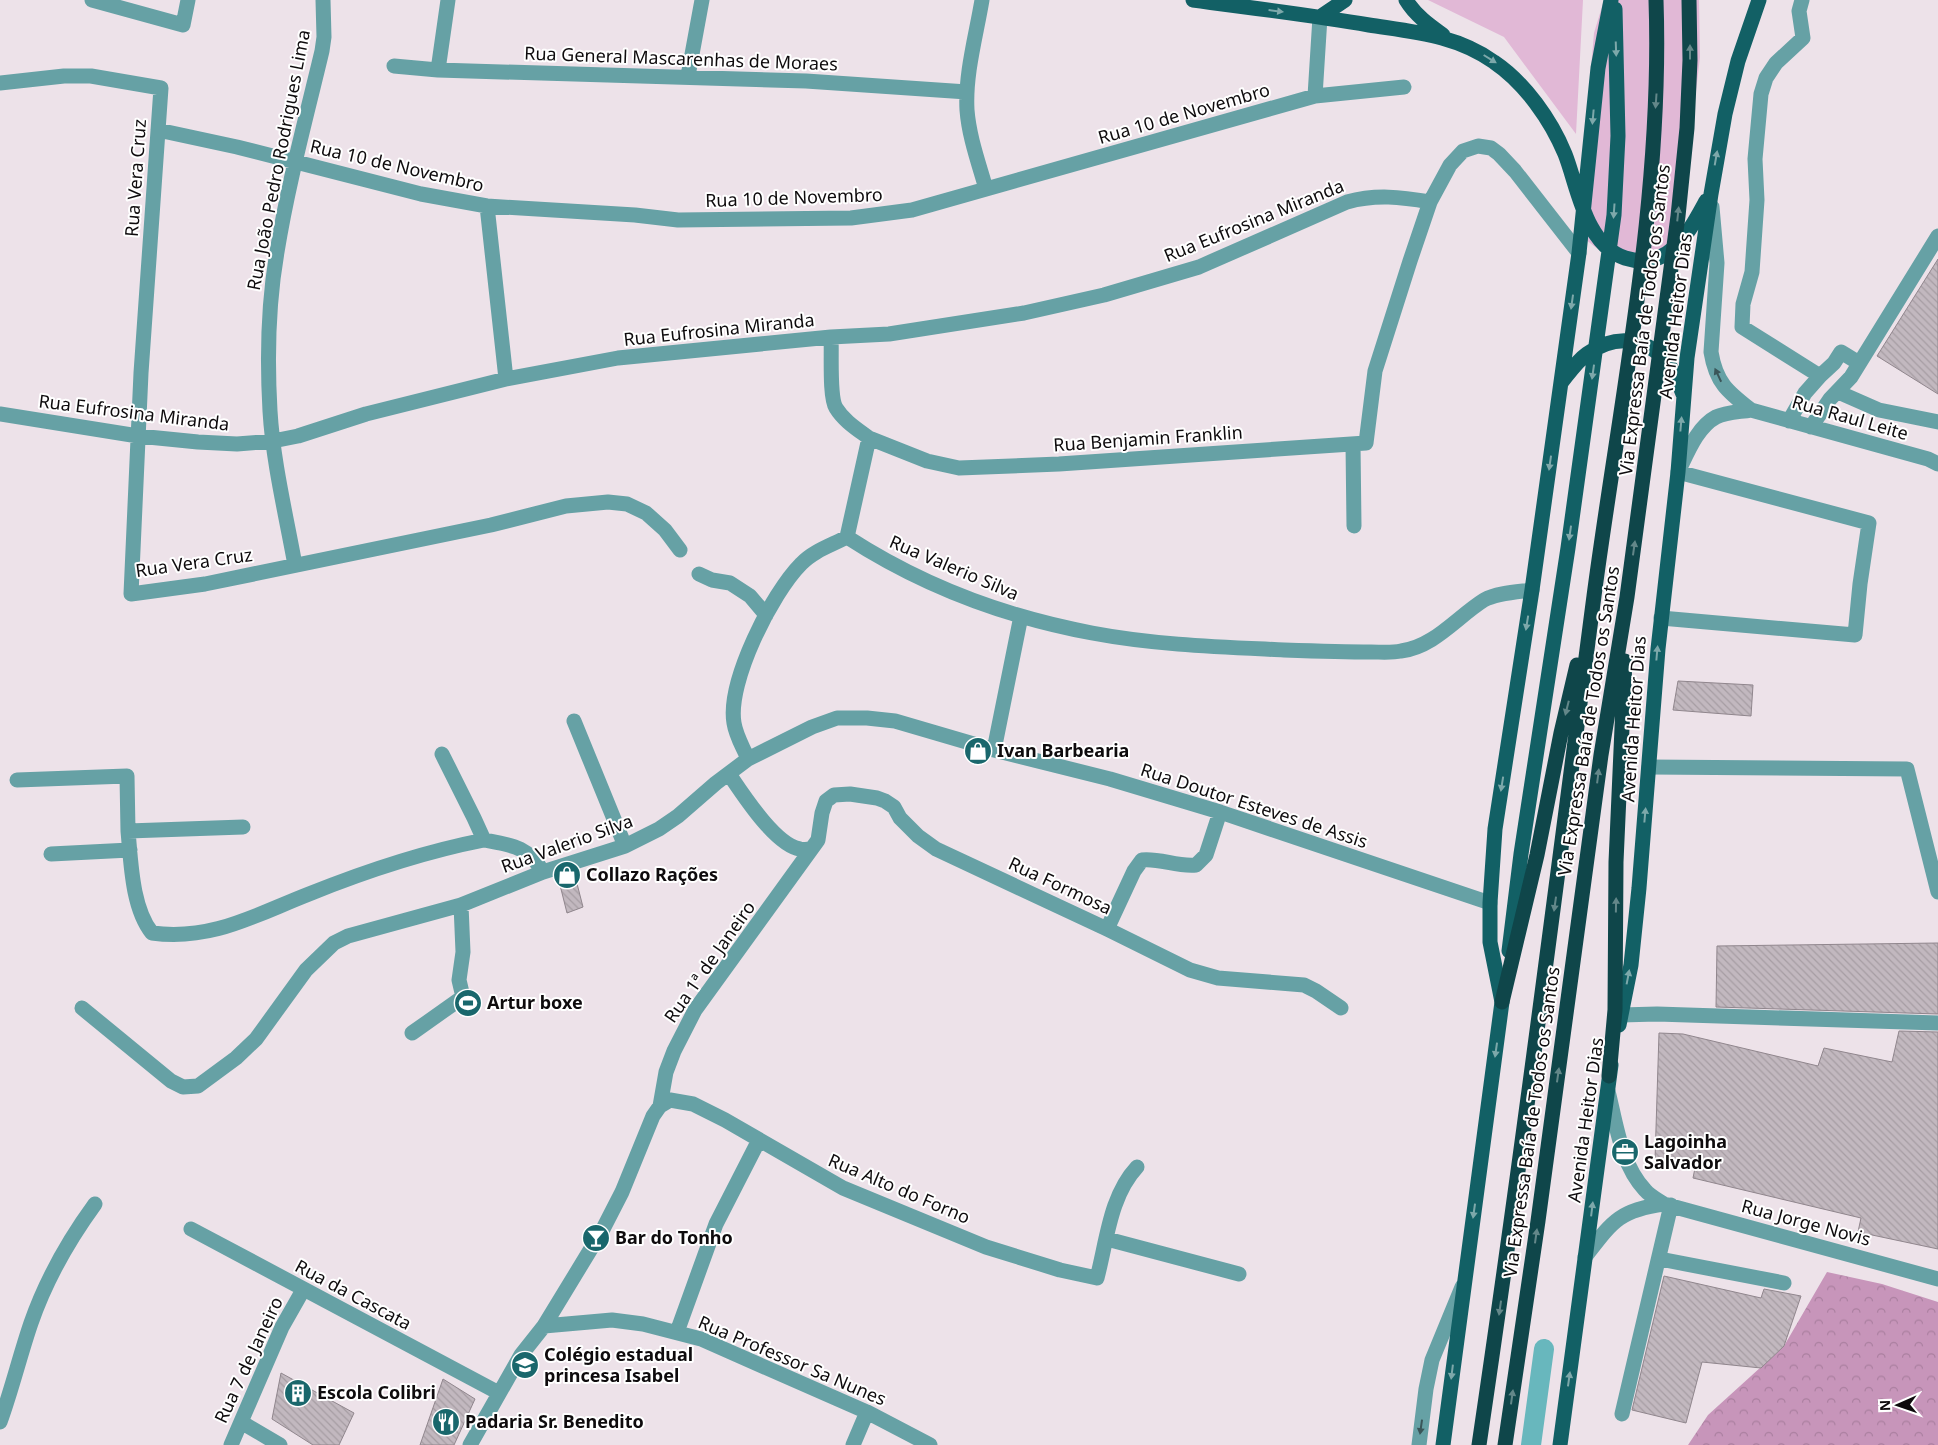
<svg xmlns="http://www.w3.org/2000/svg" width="1938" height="1445" viewBox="0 0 1938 1445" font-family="'Noto Sans',sans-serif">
	<defs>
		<pattern id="forest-crowns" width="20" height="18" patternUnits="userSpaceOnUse" patternTransform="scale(1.25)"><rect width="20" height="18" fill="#c795ba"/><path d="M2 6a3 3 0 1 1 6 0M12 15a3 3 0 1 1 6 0" fill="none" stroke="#aa7f9f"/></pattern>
		<pattern id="building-back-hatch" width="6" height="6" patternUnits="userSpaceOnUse" patternTransform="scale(1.25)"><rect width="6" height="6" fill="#c2b8bf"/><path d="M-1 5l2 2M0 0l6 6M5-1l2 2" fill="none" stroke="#a69da3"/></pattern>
	</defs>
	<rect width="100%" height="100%" fill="#ede2e9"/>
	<!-- grass -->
	<path fill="#e1b8d6" d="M1428 0H1583L1576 134 1504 37Z
		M1604 0H1699L1700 57 1679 237 1668 259 1607 256 1577 233 1594 33Z"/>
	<!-- forest -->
	<path fill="url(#forest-crowns)" d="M1827 1272 1882 1284 1938 1302V1445H1688L1708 1415 1784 1346Z"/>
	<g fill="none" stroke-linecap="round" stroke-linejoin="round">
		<!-- canal -->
		<path stroke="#68b7bd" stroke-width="20" d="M1531 1445 1544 1349"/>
	</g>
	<!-- building -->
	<path fill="url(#building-back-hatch)" stroke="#90868d" d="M1938 259V394L1877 356Z
		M1678 681 1753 685 1751 716 1673 710Z
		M574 872 583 907 567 913 558 877Z
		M1938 943V1014L1716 1007 1717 946Z
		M1899 1031 1938 1032V1249L1858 1232 1861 1218 1693 1178 1697 1158 1655 1160 1659 1033 1683 1034 1818 1066 1824 1048 1892 1062Z
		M1664 1276 1761 1298 1764 1289 1801 1296 1784 1346 1761 1368 1702 1362 1686 1423 1632 1410Z
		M281 1373 354 1413 339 1445H313L272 1419Z
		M443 1379 475 1399 454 1445H420Z"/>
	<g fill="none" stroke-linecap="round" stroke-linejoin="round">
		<!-- minor -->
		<path stroke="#66a1a5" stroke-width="15" d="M92 0 183 25 188 0
			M982 0C976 36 965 74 967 110 969 137 979 164 986 189
			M1802 0 1799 11 1803 38 1776 63 1766 78 1761 94 1755 159 1757 200 1752 272 1743 304 1742 327 1820 376 1834 363 1841 352 1859 363
			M394 66 438 70 806 81 967 92
			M438 70 448 0
			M688 76 702 0
			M0 83 64 76H91L161 88 141 373 131 594 205 584 491 525 566 506 608 502 627 504 646 513 665 530 680 550
			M1315 96 1320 17
			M158 130 237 147 421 194 487 206 635 215 678 220 851 218 912 210 1315 96 1404 87
			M487 206 506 379
			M1712 207 1717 263 1711 352C1716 383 1728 392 1751 410
			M831 337C832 352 829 397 836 408 844 421 857 429 869 438
			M1838 392 1879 410 1938 422
			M0 414 138 436 198 442 237 444 273 441 298 436 366 414 506 379 618 358 831 337 889 334 1024 313 1104 295 1199 267 1347 202C1376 194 1401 197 1430 202
			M1789 421 1805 393 1820 376
			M1811 427 1830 399 1851 377 1938 236
			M1353 444 1354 526
			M847 537 869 438 927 461 959 468 1059 464 1366 443 1375 371 1410 261 1430 202 1450 165 1463 151 1478 146 1491 148 1499 154 1515 171 1579 253
			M847 537C921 585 1006 617 1092 633 1155 645 1221 647 1284 650 1313 651 1342 652 1371 652 1381 652 1392 653 1401 651 1434 647 1457 617 1484 600 1497 593 1517 592 1532 590
			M295 565C286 515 273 462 270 411 267 359 268 304 277 252 288 184 306 118 322 51L324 37 323 0
			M699 574 712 580 730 583 750 596 766 615
			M1661 618 1855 635 1860 584 1869 523 1678 472C1687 454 1697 427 1716 417 1726 412 1739 412 1751 410L1928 459 1938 464
			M574 721 625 846
			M994 750 1021 616
			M442 754 474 818 484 840C511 845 528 846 543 872
			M748 759 812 727 837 718H867L895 721 994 750 1110 779 1220 812 1490 903
			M1649 767 1907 769 1938 892
			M729 774C742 793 775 845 800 849 803 850 808 849 811 849
			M17 780 127 776 128 831
			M243 827 128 831C131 863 132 908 152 933 212 941 255 915 309 894 366 871 423 852 484 840
			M51 854 130 850
			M1107 929 1134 871 1142 860C1160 858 1177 867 1196 865L1206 855 1220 812
			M82 1008 171 1081 183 1087 198 1086 236 1058 256 1039 306 970 334 943 348 936 461 905 543 872 625 846 659 829 678 816 716 783 748 759C743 747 736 736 734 723 727 682 772 593 801 564 813 551 832 545 847 537
			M1621 1015 1657 1014 1938 1023
			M412 1033 463 997 459 980 463 952 461 905
			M1608 1091C1616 1123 1621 1165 1645 1190 1650 1196 1658 1200 1664 1204
			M660 1106 670 1100 693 1104 725 1120 843 1188 986 1247 1060 1270 1097 1278C1107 1240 1110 1196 1137 1167
			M191 1229 499 1393
			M1107 1239 1239 1274
			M1585 1257C1612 1222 1619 1210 1664 1204L1938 1279
			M1660 1259 1784 1283
			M544 1326 612 1320 643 1324 701 1339 867 1412 930 1445
			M677 1332 716 1224 759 1140
			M1622 1414 1671 1205
			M0 1422C12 1389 20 1355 31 1323 46 1280 68 1241 95 1204
			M241 1422 280 1445
			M231 1445 282 1327 303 1290
			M470 1445 521 1355 544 1326 603 1229 622 1192 653 1116 660 1106 666 1072 674 1051 695 1010 818 840 822 813 826 801 834 795 850 794 877 798 885 801 894 807 900 818 918 836 936 849 1107 929 1190 970 1218 978 1304 985 1316 991 1341 1008
			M853 1445 867 1412
			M1419 1445 1426 1389 1432 1360 1462 1287"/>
		<!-- major -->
		<path stroke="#126065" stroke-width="15" d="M1193 0C1252 8 1311 15 1369 25 1414 32 1456 35 1494 62 1525 83 1551 120 1565 154 1578 187 1585 245 1625 258 1669 272 1689 232 1706 201
			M1406 0C1415 15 1429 25 1443 35
			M1320 17 1345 0
			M1561 383C1569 373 1577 361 1587 354 1616 333 1648 337 1669 365 1675 373 1679 384 1683 394
			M1509 951 1521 854 1568 548 1614 215 1618 136 1615 9
			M1619 1025 1631 965 1639 888 1658 649 1678 472 1687 358 1711 194 1725 114 1738 61 1759 0
			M1443 1445 1502 1002 1490 942V903L1495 829 1532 590 1579 253 1598 68 1611 0
			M1560 1445 1611 1065"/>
		<!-- highway -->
		<path stroke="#0f464a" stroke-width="15" d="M1502 1002 1537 855 1561 733 1577 665
			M1609 1076 1615 1010 1616 862 1625 661
			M1479 1445C1521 1162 1557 879 1594 596 1620 400 1663 199 1656 0
			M1505 1445 1538 1221 1601 755 1627 597 1678 216 1687 128 1690 60 1689 0"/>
	</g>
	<!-- one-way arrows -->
	<defs><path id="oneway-solid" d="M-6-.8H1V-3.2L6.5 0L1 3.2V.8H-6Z" transform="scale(1.25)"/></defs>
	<g fill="#7da8aa">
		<use href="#oneway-solid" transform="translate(1276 11) rotate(7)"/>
		<use href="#oneway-solid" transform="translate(1616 49) rotate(88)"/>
		<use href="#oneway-solid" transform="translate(1490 59) rotate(32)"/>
		<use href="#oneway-solid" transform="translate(1593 117) rotate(95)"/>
		<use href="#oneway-solid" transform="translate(1716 158) rotate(-80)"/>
		<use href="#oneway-solid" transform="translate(1614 211) rotate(94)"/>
		<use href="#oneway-solid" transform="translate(1572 302) rotate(98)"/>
		<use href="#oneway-solid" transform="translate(1593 372) rotate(98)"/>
		<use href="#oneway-solid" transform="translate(1681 424) rotate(-85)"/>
		<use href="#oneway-solid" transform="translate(1550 463) rotate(98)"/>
		<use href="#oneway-solid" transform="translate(1570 533) rotate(98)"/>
		<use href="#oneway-solid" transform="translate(1527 623) rotate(99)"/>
		<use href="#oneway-solid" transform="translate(1657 653) rotate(-85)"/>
		<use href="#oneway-solid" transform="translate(1502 784) rotate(99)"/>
		<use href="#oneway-solid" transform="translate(1645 815) rotate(-85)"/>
		<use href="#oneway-solid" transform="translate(1628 977) rotate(-79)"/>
		<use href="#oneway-solid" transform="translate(1496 1050) rotate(98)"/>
		<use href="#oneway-solid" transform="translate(1592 1209) rotate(-83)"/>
		<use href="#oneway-solid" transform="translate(1474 1211) rotate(98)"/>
		<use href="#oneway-solid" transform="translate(1452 1372) rotate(97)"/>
		<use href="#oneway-solid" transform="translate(1569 1379) rotate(-82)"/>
	</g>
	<g fill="#638789">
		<use href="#oneway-solid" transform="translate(1690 52) rotate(-90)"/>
		<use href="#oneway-solid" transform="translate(1656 101) rotate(94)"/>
		<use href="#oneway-solid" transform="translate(1678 214) rotate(-84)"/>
		<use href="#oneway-solid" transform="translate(1634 548) rotate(-82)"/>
		<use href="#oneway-solid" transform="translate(1567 708) rotate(104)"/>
		<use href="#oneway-solid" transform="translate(1598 776) rotate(-83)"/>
		<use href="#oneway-solid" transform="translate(1555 904) rotate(98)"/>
		<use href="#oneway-solid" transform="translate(1616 905) rotate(-89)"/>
		<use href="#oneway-solid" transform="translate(1558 1075) rotate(-82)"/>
		<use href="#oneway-solid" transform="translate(1536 1236) rotate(-82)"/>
		<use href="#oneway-solid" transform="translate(1500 1308) rotate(98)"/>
		<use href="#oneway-solid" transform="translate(1512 1397) rotate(-82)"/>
	</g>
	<g fill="#3a5659">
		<use href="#oneway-solid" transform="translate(1718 375) rotate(-115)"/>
		<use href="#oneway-solid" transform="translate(1421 1427) rotate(98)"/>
	</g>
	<!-- icons -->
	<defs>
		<g id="shop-disc" transform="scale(1.4375)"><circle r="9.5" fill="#19676c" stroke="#fff"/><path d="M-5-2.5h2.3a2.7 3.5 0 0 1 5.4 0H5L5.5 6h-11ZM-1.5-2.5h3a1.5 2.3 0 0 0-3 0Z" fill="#fff"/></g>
		<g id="stadium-disc" transform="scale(1.4375)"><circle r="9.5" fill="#19676c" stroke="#fff"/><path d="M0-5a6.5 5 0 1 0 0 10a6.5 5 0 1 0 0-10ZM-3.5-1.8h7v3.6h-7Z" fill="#fff"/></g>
		<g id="office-disc" transform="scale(1.4375)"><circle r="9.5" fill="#19676c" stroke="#fff"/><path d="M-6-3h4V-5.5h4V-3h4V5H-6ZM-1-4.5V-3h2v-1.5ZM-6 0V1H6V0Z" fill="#fff"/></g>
		<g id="bar-disc" transform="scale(1.4375)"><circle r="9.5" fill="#19676c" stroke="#fff"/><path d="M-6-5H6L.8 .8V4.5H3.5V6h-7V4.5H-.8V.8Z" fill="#fff"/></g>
		<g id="school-disc" transform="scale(1.4375)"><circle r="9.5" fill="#19676c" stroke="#fff"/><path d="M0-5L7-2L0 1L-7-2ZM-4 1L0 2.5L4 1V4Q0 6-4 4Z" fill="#fff"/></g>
		<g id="building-disc" transform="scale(1.4375)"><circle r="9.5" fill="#19676c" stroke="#fff"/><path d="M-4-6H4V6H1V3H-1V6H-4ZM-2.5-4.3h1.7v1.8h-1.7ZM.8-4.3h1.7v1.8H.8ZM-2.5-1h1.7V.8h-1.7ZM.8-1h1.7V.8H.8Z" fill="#fff"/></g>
		<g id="restaurant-disc" transform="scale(1.4375)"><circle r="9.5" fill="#19676c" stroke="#fff"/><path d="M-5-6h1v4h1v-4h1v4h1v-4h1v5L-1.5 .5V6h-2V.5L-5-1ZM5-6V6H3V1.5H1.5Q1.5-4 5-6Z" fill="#fff"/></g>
	</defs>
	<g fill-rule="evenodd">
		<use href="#shop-disc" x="978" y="751"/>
		<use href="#shop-disc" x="567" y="875"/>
		<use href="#stadium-disc" x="468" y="1003"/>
		<use href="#office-disc" x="1625" y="1152"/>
		<use href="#bar-disc" x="596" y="1238"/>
		<use href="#school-disc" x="525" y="1365"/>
		<use href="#building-disc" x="298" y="1393"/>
		<use href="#restaurant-disc" x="446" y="1422"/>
	</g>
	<g text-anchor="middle" stroke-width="4" stroke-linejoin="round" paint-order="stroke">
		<!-- street labels -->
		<g font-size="18" fill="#0e0b0d" stroke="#fff">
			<text transform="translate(681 59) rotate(2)" y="6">Rua General Mascarenhas de Moraes</text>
			<text transform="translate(1184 114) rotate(-16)" y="6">Rua 10 de Novembro</text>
			<text transform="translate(279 160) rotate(-79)" y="6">Rua João Pedro Rodrigues Lima</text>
			<text transform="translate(397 166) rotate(13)" y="6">Rua 10 de Novembro</text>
			<text transform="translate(136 178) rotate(-86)" y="6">Rua Vera Cruz</text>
			<text transform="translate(794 198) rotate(-2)" y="6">Rua 10 de Novembro</text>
			<text transform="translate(1254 221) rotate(-22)" y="6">Rua Eufrosina Miranda</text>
			<text transform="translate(1676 316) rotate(-83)" y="6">Avenida Heitor Dias</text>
			<text transform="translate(1645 320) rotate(-83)" y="6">Via Expressa Baía de Todos os Santos</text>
			<text transform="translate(719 330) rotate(-6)" y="6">Rua Eufrosina Miranda</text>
			<text transform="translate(134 413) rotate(7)" y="6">Rua Eufrosina Miranda</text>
			<text transform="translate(1850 418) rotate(16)" y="6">Rua Raul Leite</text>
			<text transform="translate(1148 439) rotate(-4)" y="6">Rua Benjamin Franklin</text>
			<text transform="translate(194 563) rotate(-8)" y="6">Rua Vera Cruz</text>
			<text transform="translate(954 568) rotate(23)" y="6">Rua Valerio Silva</text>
			<text transform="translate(1634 719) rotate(-86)" y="6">Avenida Heitor Dias</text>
			<text transform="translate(1589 721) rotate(-81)" y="6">Via Expressa Baía de Todos os Santos</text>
			<text transform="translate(1254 806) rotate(18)" y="6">Rua Doutor Esteves de Assis</text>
			<text transform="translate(567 844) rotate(-20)" y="6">Rua Valerio Silva</text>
			<text transform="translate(1060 886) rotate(25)" y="6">Rua Formosa</text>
			<text transform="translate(710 962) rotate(-55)" y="6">Rua 1ª de Janeiro</text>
			<text transform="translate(1586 1120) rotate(-82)" y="6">Avenida Heitor Dias</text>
			<text transform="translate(1532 1122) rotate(-82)" y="6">Via Expressa Baía de Todos os Santos</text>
			<text transform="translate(899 1189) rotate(23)" y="6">Rua Alto do Forno</text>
			<text transform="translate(1806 1223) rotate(15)" y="6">Rua Jorge Novis</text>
			<text transform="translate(353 1295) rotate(28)" y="6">Rua da Cascata</text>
			<text transform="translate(249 1360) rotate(-65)" y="6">Rua 7 de Janeiro</text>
			<text transform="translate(792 1361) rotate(23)" y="6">Rua Professor Sa Nunes</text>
		</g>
		<!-- poi labels -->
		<g font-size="18" font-weight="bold" fill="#0e0b0d" stroke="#fff" text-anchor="start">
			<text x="997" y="757">Ivan Barbearia</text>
			<text x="586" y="881">Collazo Rações</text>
			<text x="487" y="1009">Artur boxe</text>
			<text x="1644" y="1148">Lagoinha<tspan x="1644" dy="21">Salvador</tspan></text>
			<text x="615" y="1244">Bar do Tonho</text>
			<text x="544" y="1361">Colégio estadual<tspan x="544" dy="21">princesa Isabel</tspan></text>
			<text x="317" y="1399">Escola Colibri</text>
			<text x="465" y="1428">Padaria Sr. Benedito</text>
		</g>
	</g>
	<!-- north arrow -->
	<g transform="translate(1898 1405) rotate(268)" stroke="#ffffff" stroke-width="4" paint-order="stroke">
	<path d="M0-4L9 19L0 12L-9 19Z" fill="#0e0b0d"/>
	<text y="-8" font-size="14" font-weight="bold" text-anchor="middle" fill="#0e0b0d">N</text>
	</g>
</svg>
